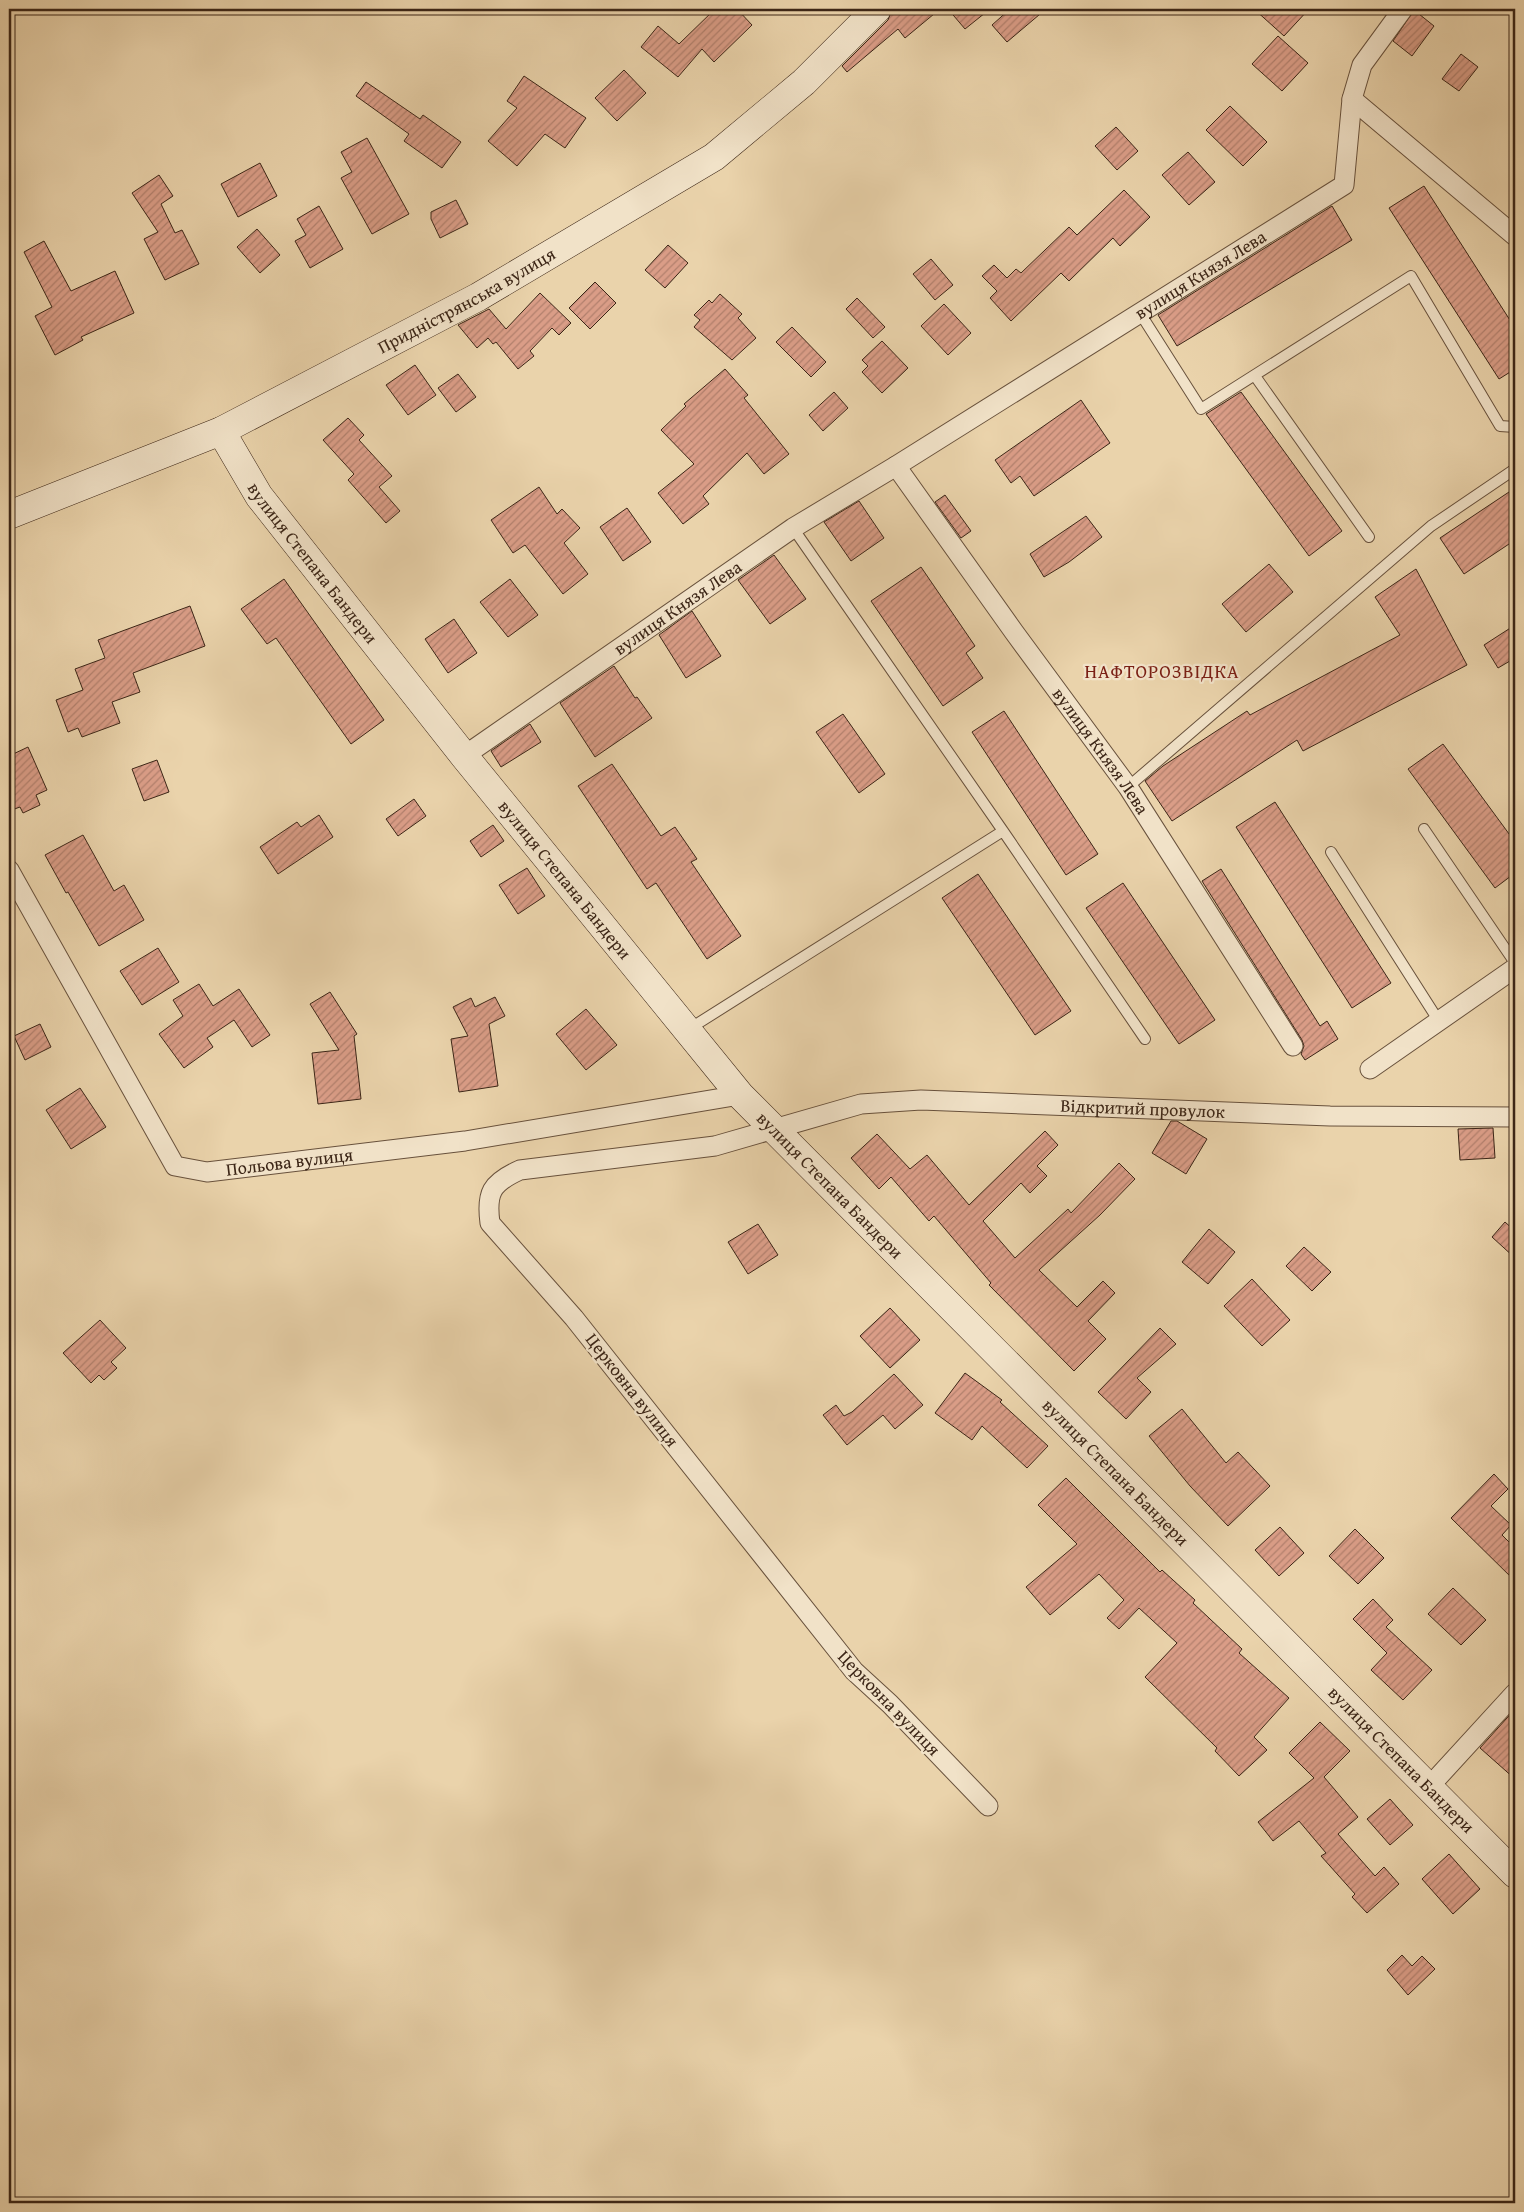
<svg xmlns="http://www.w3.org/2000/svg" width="1524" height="2212" viewBox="0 0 1524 2212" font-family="'Gentium Book Plus',serif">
	<defs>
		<pattern id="building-hatch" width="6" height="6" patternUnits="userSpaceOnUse" patternTransform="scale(1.25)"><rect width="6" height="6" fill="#da9d87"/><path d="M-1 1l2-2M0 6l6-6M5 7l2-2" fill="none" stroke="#b2806d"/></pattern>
	</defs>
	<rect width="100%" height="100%" fill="#ead3ab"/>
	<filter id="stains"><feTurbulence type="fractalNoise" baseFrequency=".004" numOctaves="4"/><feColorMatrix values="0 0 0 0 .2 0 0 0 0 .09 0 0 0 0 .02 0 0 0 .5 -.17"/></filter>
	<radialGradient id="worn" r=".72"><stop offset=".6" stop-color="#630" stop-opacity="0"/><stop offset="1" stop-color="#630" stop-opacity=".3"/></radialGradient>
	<!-- building -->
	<path fill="url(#building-hatch)" stroke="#3c2617" d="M715 9H737L752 25 714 62 702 49 678 77 641 47 658 26 679 44Z
		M892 9H940L905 38 898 29 847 72 842 66 888 20Z
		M948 9H990L965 29Z
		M1010 9H1046L1007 42 992 25Z
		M1254 9H1309L1284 36Z
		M1414 10 1434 26 1412 56 1393 41Z
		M1278 36 1308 63 1282 91 1252 64Z
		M1461 54 1478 67 1459 91 1442 79Z
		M624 70 646 93 617 121 595 98Z
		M524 76 586 118 565 148 545 134 517 166 488 141 517 108 507 101Z
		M366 82 420 119 423 115 461 142 442 168 404 141 409 134 356 96Z
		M1230 106 1267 142 1243 166 1206 130Z
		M1116 127 1138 151 1117 170 1095 146Z
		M367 138 409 214 372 234 341 178 352 172 341 152Z
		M1188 152 1215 182 1189 205 1162 175Z
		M260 163 277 196 238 217 221 184Z
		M159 175 173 196 161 204 175 233 182 230 199 264 165 280 144 239 158 232 132 193Z
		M1424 186 1515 328V369L1499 379 1389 208Z
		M1124 190 1150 217 1120 246 1113 238 1069 281 1061 273 1011 321 990 298 997 291 982 276 994 265 1007 278 1016 269 1021 273 1069 227 1077 235Z
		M456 200 468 224 440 238 431 219V212Z
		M319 206 343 249 310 268 295 241 306 235 297 219Z
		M1332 206 1352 240 1177 346 1158 315Z
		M257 229 280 255 260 273 237 247Z
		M44 241 71 291 115 271 134 313 81 337 83 340 55 355 35 316 52 307 24 252Z
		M668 245 688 263 665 288 645 270Z
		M931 259 953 285 935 300 913 274Z
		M595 282 616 303 590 329 569 308Z
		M540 293 571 323 559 335 552 328 530 351 534 356 518 369 496 342 493 344 488 338 477 348 458 325 489 309 506 329Z
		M720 294 742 314 738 318 756 338 732 360 694 327 700 320 694 315 709 300 712 303Z
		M857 298 885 327 873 338 846 309Z
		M944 304 971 333 948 355 921 326Z
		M792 327 826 362 811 377 776 342Z
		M882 341 908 368 882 393 862 372 868 366 862 360Z
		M415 365 436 395 408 415 386 385Z
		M725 369 748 395 744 398 789 454 764 474 747 453 703 496 709 504 683 524 658 493 694 464 661 430 686 406 684 404Z
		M458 374 476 397 456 412 438 388Z
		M834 392 848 408 823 431 809 415Z
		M1241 392 1342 531 1309 556 1206 414Z
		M1081 400 1110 443 1034 496 1020 476 1011 483 995 460Z
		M348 418 364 435 359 440 392 476 379 487 400 511 386 523 348 480 354 474 323 440Z
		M539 487 557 514 562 509 580 528 564 543 588 574 563 594 525 545 513 553 491 520Z
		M1515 488V540L1464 574 1440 538Z
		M945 495 971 531 961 538 935 502Z
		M859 501 884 538 851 561 824 522Z
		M627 508 651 542 623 561 600 527Z
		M1086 516 1102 537 1069 562 1044 577 1030 554Z
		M774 555 806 599 770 624 738 580Z
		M1269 564 1293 592 1246 632 1222 604Z
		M921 567 975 646 966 653 983 678 943 706 871 601Z
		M1416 569 1467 665 1303 751 1297 740 1172 821 1145 781 1163 766 1247 711 1250 715 1400 635 1375 597Z
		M284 579 384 720 351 744 276 638 267 644 241 609Z
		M510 579 538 615 508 637 480 602Z
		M190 606 205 646 133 673 140 692 112 702 120 723 82 737 78 728 68 732 56 700 83 690 75 669 105 658 98 640Z
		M692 611 721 656 686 678 659 635Z
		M454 619 477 653 448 673 425 639Z
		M1515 625V658L1498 668 1484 645Z
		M614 666 635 698 637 697 652 718 595 757 560 703Z
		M1004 711 1098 854 1066 875 972 732Z
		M843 714 885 774 859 793 816 732Z
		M530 724 541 742 501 767 491 751Z
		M1443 744 1515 842V873L1495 888 1408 769Z
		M28 747 47 790 36 795 40 805 23 813 20 807 9 811V756Z
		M157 760 169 792 144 801 132 769Z
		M612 764 661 836 675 827 697 859 691 862 741 936 707 959 656 883 647 889 578 786Z
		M414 799 426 816 398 836 386 819Z
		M1275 802 1391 983 1352 1008 1236 827Z
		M319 815 333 837 278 874 260 847 297 822 301 827Z
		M493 825 504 841 481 857 470 841Z
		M83 835 114 891 124 885 144 920 99 946 68 892 66 893 45 855Z
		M527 868 545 896 518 914 499 885Z
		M1221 869 1320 1026 1327 1021 1338 1039 1305 1060 1301 1054 1304 1046 1302 1040 1202 881Z
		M978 874 1071 1011 1035 1035 942 898Z
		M1123 883 1215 1020 1179 1044 1086 908Z
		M158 948 179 982 142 1005 120 971Z
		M199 984 213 1006 239 989 270 1035 252 1047 234 1020 207 1038 213 1047 184 1068 159 1034 183 1016 173 1000Z
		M330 992 357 1034 354 1036 361 1099 318 1104 312 1053 339 1050 310 1004Z
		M495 997 505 1016 489 1024 498 1086 459 1092 451 1039 468 1036 453 1007 471 998 475 1007Z
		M586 1009 617 1045 586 1070 556 1034Z
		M40 1024 51 1047 25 1060 14 1036Z
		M80 1088 106 1127 71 1149 46 1110Z
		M1171 1121H1177L1207 1139 1186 1174 1152 1153Z
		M1493 1128 1495 1158 1460 1160 1458 1129Z
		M1045 1131 1058 1145 1037 1166 1047 1176 1030 1193 1021 1183 983 1221 1015 1258 1068 1209 1071 1213 1119 1163 1135 1179 1100 1215 1039 1270 1077 1307 1103 1281 1115 1293 1088 1321 1106 1339 1074 1371 989 1285 991 1283 934 1216 929 1221 891 1177 879 1189 851 1158 877 1134 910 1169 927 1155 969 1205Z
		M1505 1222 1515 1231V1258L1492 1237Z
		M758 1224 778 1255 748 1274 728 1242Z
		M1209 1229 1235 1252 1208 1284 1182 1262Z
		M1304 1247 1331 1272 1312 1291 1286 1266Z
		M1252 1279 1290 1320 1262 1346 1224 1306Z
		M890 1308 920 1340 890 1368 860 1336Z
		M100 1320 126 1348 111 1362 117 1368 104 1380 99 1375 91 1383 63 1353Z
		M1160 1328 1176 1344 1137 1378 1151 1392 1126 1419 1098 1392Z
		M965 1373 1002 1400 1000 1402 1048 1446 1027 1468 982 1426 972 1440 935 1413Z
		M894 1374 923 1405 895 1429 883 1415 847 1445 823 1415 836 1405 844 1416 852 1412Z
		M1182 1409 1226 1463 1238 1452 1270 1486 1228 1526 1190 1486 1149 1436Z
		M1494 1474 1508 1489 1491 1506 1511 1525 1502 1535 1515 1548V1581L1451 1518Z
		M1066 1478 1160 1572 1162 1570 1195 1600 1193 1603 1242 1649 1239 1653 1289 1698 1254 1737 1267 1750 1239 1776 1215 1751 1217 1748 1145 1677 1177 1643 1139 1608 1119 1629 1107 1618 1124 1600 1099 1574 1050 1615 1026 1587 1077 1544 1038 1505Z
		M1280 1527 1304 1553 1279 1576 1255 1550Z
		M1355 1529 1384 1558 1358 1584 1329 1556Z
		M1453 1588 1486 1620 1461 1645 1428 1614Z
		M1373 1599 1393 1620 1386 1627 1432 1670 1403 1700 1371 1670 1387 1653 1353 1619Z
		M1515 1709V1779L1480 1748Z
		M1320 1722 1350 1751 1324 1777 1358 1817 1338 1834 1375 1876 1384 1867 1399 1884 1367 1913 1352 1897 1355 1894 1321 1856 1326 1853 1299 1821 1273 1841 1258 1822 1314 1778 1289 1753Z
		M1390 1799 1413 1825 1390 1845 1367 1819Z
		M1449 1854 1480 1889 1453 1914 1422 1879Z
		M1402 1955 1412 1966 1422 1956 1435 1969 1408 1995 1387 1970Z"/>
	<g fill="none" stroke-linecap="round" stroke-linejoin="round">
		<!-- lane casing -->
		<g stroke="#68513c" stroke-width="12">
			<path id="lane" d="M1140 313 1201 409 1411 276 1500 426 1515 427
				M1255 376 1369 537
				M793 528 1003 831 1145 1039
				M1128 787 1431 526 1515 469
				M1424 829 1515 963
				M1331 852 1440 1023
				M689 1029 1003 831"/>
		</g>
		<!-- street casing -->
		<g stroke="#68513c" stroke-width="21">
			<g id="street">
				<path d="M1352 99 1515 236"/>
				<path id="s1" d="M896 466 1014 632 1128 787 1293 1046"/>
				<path id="s2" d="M464 756 793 528 896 466 1344 185 1352 99 1362 65 1403 9"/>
				<path id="s3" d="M9 870 175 1166 207 1172 465 1141 740 1095"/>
				<path d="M1370 1069 1515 968"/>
				<path d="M1428 1788 1515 1693"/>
				<path id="s4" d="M988 1806 890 1704 854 1671 574 1318 490 1223C486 1193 491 1183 520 1170L715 1146 861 1104 921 1100 1330 1116 1515 1117"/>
			</g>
		</g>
		<!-- secondary casing -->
		<g stroke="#3c2617" stroke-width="29">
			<g id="secondary">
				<path id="s5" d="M221 431 259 496 464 756 740 1095 1515 1874"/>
				<path id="s6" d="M9 515 221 431 478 297 714 157 804 82 877 9"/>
			</g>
		</g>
		<!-- lane -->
		<use href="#lane" stroke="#f1e2c8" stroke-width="10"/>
		<!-- street -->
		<use href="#street" stroke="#f1e2c8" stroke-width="19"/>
		<!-- secondary -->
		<use href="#secondary" stroke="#f1e2c8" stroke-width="28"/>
	</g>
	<g text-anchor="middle" stroke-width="4.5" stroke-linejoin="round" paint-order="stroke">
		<!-- street labels -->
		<g font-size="18" fill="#3c2617" stroke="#f1e2c8">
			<text dy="6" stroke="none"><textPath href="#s2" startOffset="880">вулиця Князя Лева</textPath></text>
			<text dy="6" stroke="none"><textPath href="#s6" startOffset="506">Придністрянська вулиця</textPath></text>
			<text dy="6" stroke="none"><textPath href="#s5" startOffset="161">вулиця Степана Бандери</textPath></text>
			<text dy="6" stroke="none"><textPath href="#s2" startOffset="260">вулиця Князя Лева</textPath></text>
			<text dy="6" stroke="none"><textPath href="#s1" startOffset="351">вулиця Князя Лева</textPath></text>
			<text dy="6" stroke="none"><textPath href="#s5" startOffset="566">вулиця Степана Бандери</textPath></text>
			<text dy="6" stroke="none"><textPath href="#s4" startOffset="1466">Відкритий провулок</textPath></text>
			<text dy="6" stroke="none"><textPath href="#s3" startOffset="455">Польова вулиця</textPath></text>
			<text dy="6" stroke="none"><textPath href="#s5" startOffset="971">вулиця Степана Бандери</textPath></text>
			<text transform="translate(632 1390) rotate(52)" y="6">Церковна вулиця</text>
			<text dy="6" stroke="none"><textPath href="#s5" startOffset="1376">вулиця Степана Бандери</textPath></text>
			<text transform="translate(889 1703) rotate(46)" y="6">Церковна вулиця</text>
			<text dy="6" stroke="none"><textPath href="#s5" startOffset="1781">вулиця Степана Бандери</textPath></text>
		</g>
		<!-- neighbourhood labels -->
		<g font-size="19" letter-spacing="1" fill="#7a1f14" stroke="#f1e2c8">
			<text x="1162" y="678">НАФТОРОЗВІДКА</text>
		</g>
	</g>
	<!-- margin -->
	<rect width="1524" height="2212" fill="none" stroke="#ead3ab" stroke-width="30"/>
	<rect x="10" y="10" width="1504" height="2192" fill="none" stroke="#3c2617" stroke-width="2.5"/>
	<rect x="15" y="15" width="1494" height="2182" fill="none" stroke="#3c2617"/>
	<rect width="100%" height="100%" filter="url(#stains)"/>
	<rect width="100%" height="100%" fill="url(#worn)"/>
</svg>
